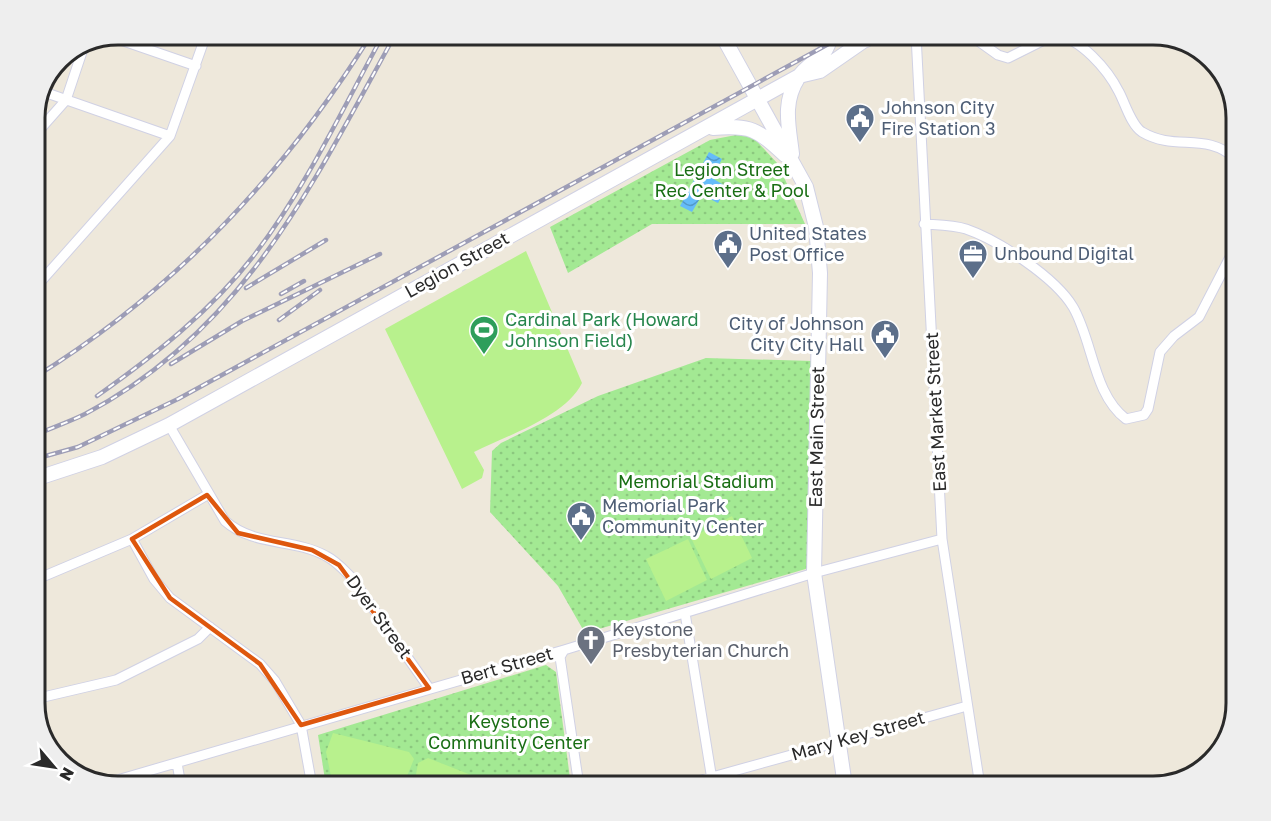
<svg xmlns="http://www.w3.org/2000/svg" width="1271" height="821" viewBox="0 0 1271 821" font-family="'Golos Text',sans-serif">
	<defs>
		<pattern id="park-dots" width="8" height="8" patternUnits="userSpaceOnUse" patternTransform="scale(1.5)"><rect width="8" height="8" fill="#a3e993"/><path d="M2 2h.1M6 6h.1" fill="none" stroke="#8cc87f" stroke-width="1.8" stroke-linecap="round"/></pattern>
		<pattern id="water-waves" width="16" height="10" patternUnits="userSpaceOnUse" patternTransform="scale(1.5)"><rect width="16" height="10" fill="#65bcf9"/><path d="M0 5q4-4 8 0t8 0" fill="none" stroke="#5399ca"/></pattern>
	</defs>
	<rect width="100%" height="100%" fill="#eee8db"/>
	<!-- park -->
	<path fill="url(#park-dots)" d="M741 134 751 135 778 164 805 224H652L568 273 550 227 710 140Z
		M706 358 813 361 809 568 585 633 558 586 490 512 492 451 501 443 598 396Z
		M546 665 556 672 571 786H326L318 735Z"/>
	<!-- pitch -->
	<path fill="#b8f18d" d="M526 251 582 383C565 417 508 435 474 452L484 470 482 478 462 489 385 329Z
		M732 516 752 558 711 579 691 538Z
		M688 539 707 580 666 601 646 559Z
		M333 733 409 752 414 759 403 786H333L326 752Z
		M428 758 499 786H414L418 763Z"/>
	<!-- water -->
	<path fill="url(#water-waves)" d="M709 152 722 159 712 178 727 187 718 203 702 195 692 212 680 206Z"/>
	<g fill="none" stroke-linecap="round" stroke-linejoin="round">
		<!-- stream -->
		<path stroke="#65bcf9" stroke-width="2" d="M425 784 427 786"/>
		<!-- street casing -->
		<g stroke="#d0d1e4" stroke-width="11">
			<path id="street" d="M916 35 942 539 980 786
				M970 35 998 55 1008 58 1054 35C1080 37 1108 70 1119 92 1125 103 1131 125 1142 132 1176 152 1205 131 1236 159
				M112 37 196 66
				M44 92 170 136
				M35 135 66 100 83 49
				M924 224C938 225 953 225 966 229 998 240 1055 277 1073 307 1093 341 1093 394 1126 419L1144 415 1148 409 1160 352 1174 336 1199 317 1229 259 1236 250
				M35 288 170 136 206 35
				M169 425 225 521C255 547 293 538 326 556 336 561 343 569 351 577L429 688
				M132 539 154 579 170 598 260 664 275 681 301 725 312 786
				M35 580 132 539 207 495
				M685 613 713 786
				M564 650 560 657 579 786
				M35 699 116 680 198 639 210 627
				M177 763 181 786
				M107 783 564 650 814 573 942 539
				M680 786 967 706"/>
		</g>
		<!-- secondary casing -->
		<g stroke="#d0d1e4" stroke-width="16">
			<path id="secondary" d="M722 35 806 187 816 227 820 273 814 573 845 786
				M845 35 866 40
				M713 128C751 125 757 129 785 155
				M792 154C789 127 782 103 798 78 810 59 825 63 831 35
				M35 479 102 457 169 425 799 76 820 71 872 35"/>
		</g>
		<!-- street -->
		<use href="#street" stroke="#fff" stroke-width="9"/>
		<!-- secondary -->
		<use href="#secondary" stroke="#fff" stroke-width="14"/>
		<!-- rail casing -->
		<g stroke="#9d9db6" stroke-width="4.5">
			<path id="rail" d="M246 288 326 240
				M281 294 304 281
				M279 320 320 290
				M171 364 242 321 380 254
				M35 377C174 291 285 173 371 35
				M97 396C155 355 211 311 255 254 306 187 343 108 383 35
				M35 435C51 428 69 422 85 414 244 331 313 183 395 35
				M35 459 78 447 178 399 845 35"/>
		</g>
		<!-- rail -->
		<use href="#rail" stroke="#fff" stroke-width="2" stroke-dasharray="7" stroke-linecap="butt"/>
	</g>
	<!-- marked area -->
	<path fill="none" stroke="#de570e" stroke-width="4.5" stroke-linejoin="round" d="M207 495 238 533 312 550 339 565 429 688 301 725 260 664 170 598 132 539Z"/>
	<!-- icons -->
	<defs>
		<g id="civic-pin" transform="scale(1.5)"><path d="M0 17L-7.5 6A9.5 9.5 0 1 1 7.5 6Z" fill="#5c6f8a" stroke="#fff"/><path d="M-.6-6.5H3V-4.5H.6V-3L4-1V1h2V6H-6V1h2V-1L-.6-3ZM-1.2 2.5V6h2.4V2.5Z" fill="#fff"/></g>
		<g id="office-pin" transform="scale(1.5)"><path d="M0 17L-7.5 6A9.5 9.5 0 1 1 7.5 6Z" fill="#5c6f8a" stroke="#fff"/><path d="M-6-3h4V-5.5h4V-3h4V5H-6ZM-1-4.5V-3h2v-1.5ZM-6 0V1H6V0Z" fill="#fff"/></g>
		<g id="stadium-pin" transform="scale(1.5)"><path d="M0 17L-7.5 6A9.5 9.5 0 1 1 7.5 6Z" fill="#2e9e5b" stroke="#fff"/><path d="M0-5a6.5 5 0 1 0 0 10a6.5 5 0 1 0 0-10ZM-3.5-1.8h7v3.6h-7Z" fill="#fff"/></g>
		<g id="church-pin" transform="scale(1.5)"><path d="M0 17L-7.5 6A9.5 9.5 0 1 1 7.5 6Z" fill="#6b7280" stroke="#fff"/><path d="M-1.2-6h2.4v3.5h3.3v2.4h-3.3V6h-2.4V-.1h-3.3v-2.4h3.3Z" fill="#fff"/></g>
	</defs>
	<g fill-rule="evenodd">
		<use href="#civic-pin" x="860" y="118"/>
		<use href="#civic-pin" x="728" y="244"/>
		<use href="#office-pin" x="973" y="254"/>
		<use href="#stadium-pin" x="484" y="330"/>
		<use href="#civic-pin" x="885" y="334"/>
		<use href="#civic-pin" x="581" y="516"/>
		<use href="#church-pin" x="591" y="640"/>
	</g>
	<g text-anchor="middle" stroke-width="6" stroke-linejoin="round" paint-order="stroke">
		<!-- service labels -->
		<g font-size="18" fill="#4e5e75" stroke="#fff" text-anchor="start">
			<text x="881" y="114">Johnson City<tspan x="881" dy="21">Fire Station 3</tspan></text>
			<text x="749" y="240">United States<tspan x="749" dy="21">Post Office</tspan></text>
			<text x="994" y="260">Unbound Digital</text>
			<text x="864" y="330" text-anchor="end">City of Johnson<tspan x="864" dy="21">City City Hall</tspan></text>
			<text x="602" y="512">Memorial Park<tspan x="602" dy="21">Community Center</tspan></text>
		</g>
		<!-- park labels -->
		<g font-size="18" fill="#196e14" stroke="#fff">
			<text x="732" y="176">Legion Street<tspan x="732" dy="21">Rec Center &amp; Pool</tspan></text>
			<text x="696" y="488">Memorial Stadium</text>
			<text x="509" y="728">Keystone<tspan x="509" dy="21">Community Center</tspan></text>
		</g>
		<!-- street labels -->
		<g font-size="18" fill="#2a2a2a" stroke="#fff">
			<text transform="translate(457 265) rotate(-29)" y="6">Legion Street</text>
			<text transform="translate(936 412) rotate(-93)" y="6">East Market Street</text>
			<text transform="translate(817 437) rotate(-89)" y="6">East Main Street</text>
			<text transform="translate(379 617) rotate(54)" y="6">Dyer Street</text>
			<text transform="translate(507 666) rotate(-16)" y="6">Bert Street</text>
			<text transform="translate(858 736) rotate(-16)" y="6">Mary Key Street</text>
		</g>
		<!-- leisure labels -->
		<g font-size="18" fill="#27864d" stroke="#fff" text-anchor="start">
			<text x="505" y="326">Cardinal Park (Howard<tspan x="505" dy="21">Johnson Field)</tspan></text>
		</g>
		<!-- worship labels -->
		<g font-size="18" fill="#5b616d" stroke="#fff" text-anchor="start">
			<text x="612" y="636">Keystone<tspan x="612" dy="21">Presbyterian Church</tspan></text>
		</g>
	</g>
	<!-- crop -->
	<path d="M0 0H1271V821H0ZM118 45H1153A73 73 0 0 1 1226 118V703A73 73 0 0 1 1153 776H118A73 73 0 0 1 45 703V118A73 73 0 0 1 118 45Z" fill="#eee" fill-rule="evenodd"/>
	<path fill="none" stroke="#2a2a2a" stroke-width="3" d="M118 45H1153A73 73 0 0 1 1226 118V703A73 73 0 0 1 1153 776H118A73 73 0 0 1 45 703V118A73 73 0 0 1 118 45Z"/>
	<!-- north arrow -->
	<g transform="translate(54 767) rotate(119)" stroke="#ffffff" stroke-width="4.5" paint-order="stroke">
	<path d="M0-4.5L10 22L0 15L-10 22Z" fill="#2a2a2a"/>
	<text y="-9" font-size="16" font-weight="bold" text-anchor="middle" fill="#2a2a2a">N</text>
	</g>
</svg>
